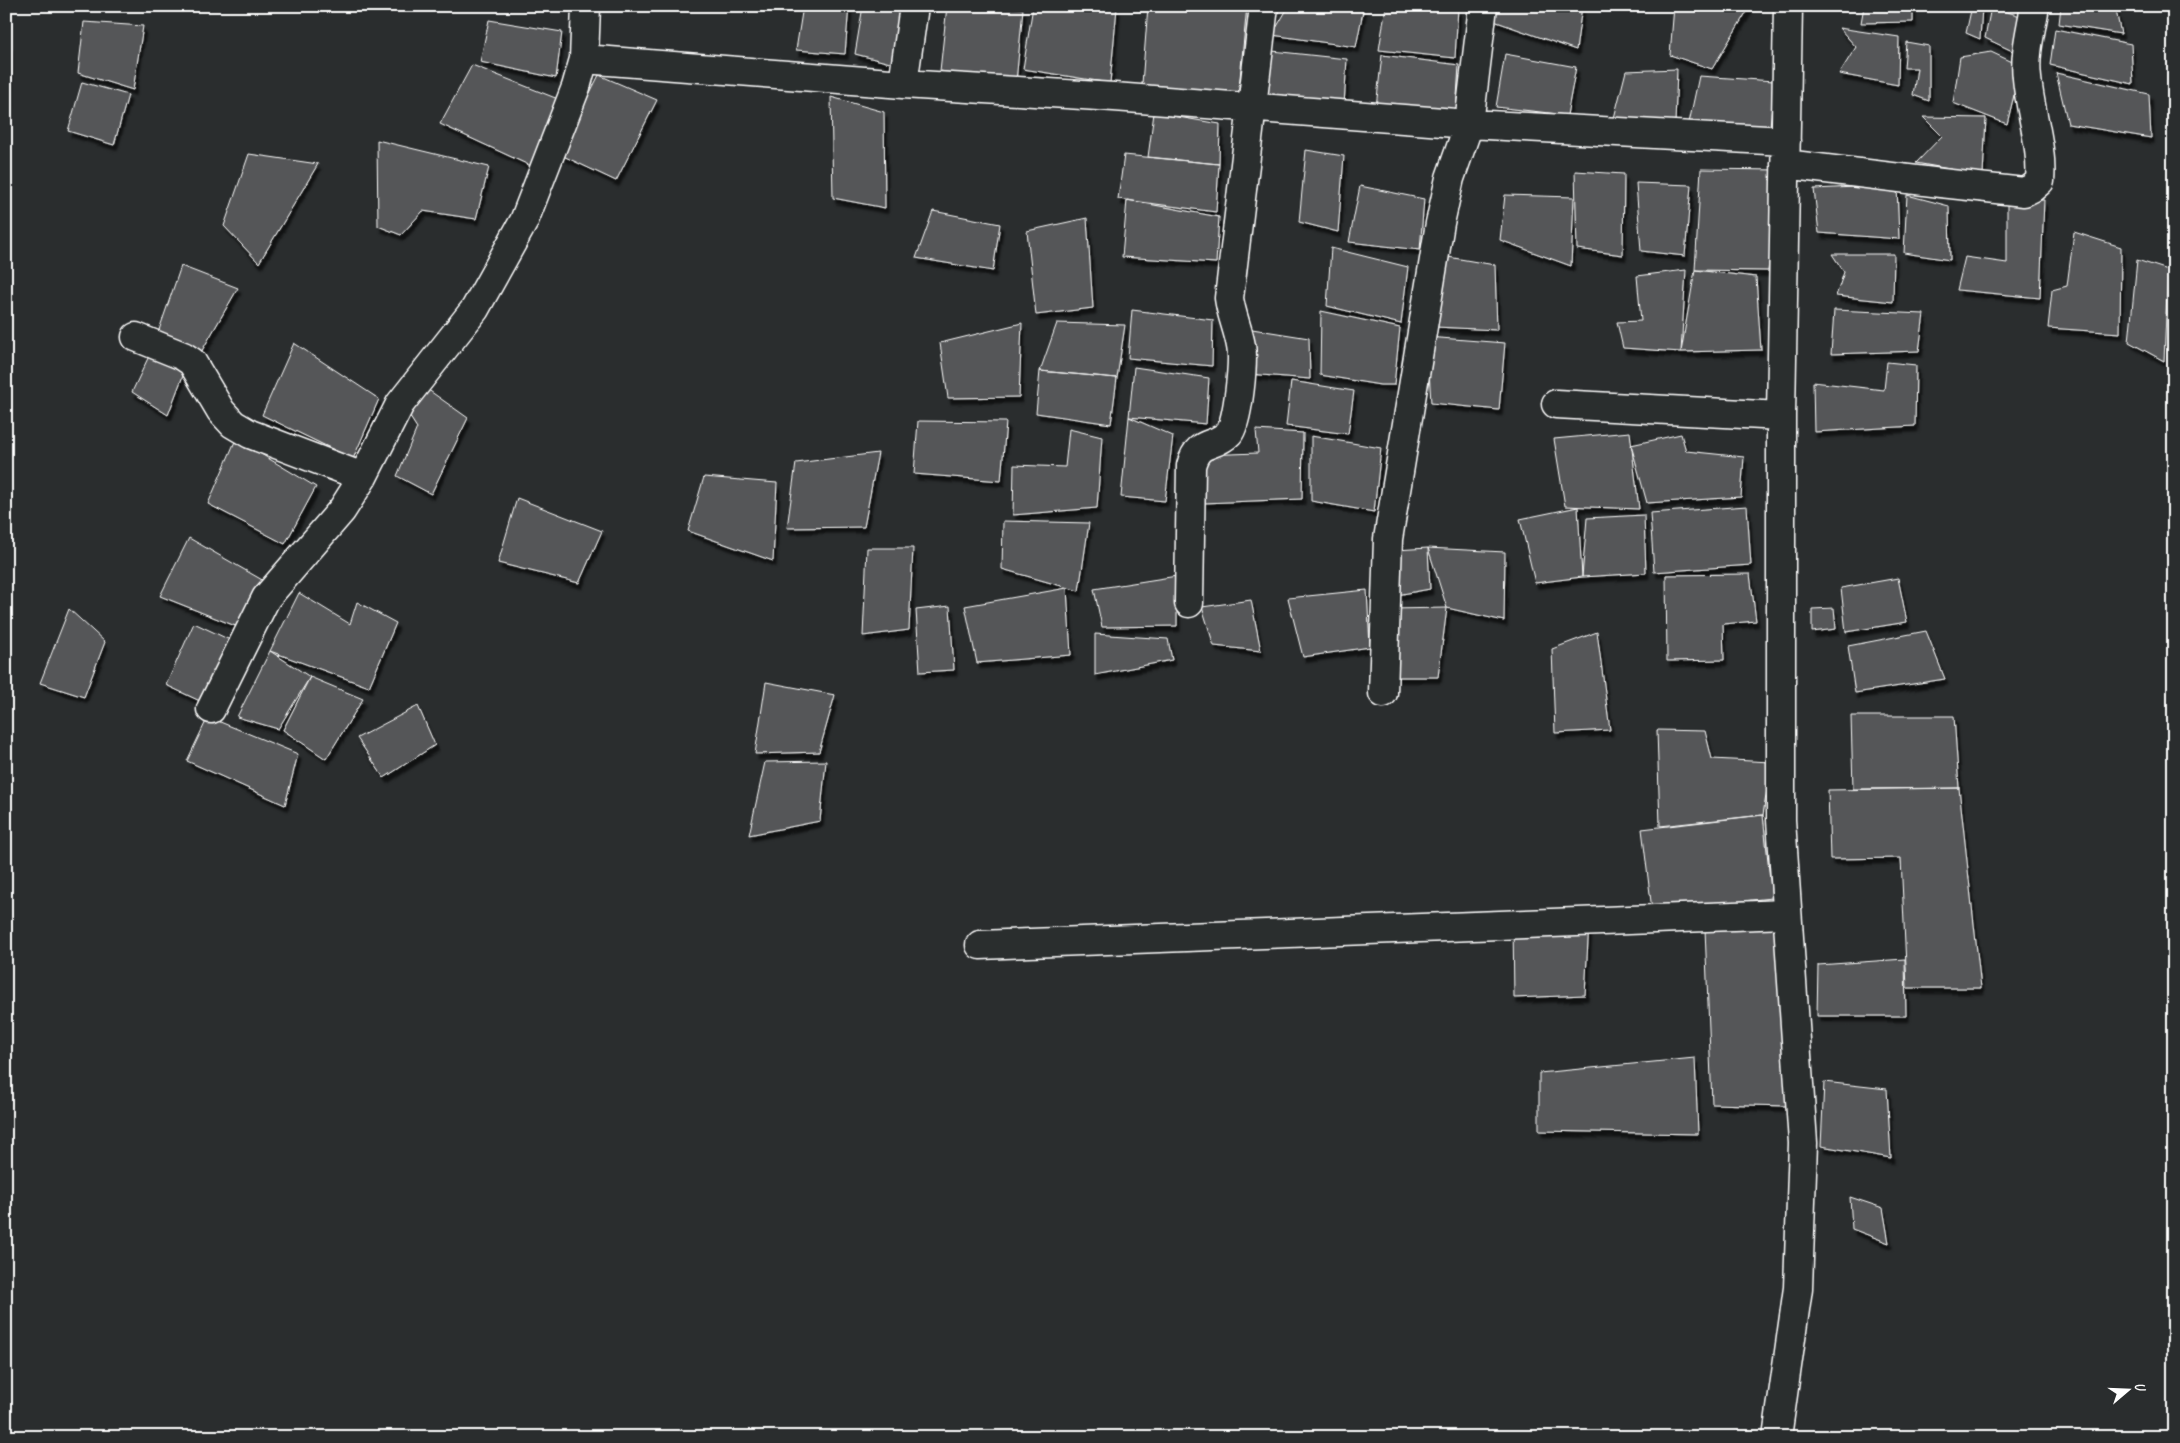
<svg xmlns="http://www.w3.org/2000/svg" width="2180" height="1443" viewBox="0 0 2180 1443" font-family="Caveat,sans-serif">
	<defs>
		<filter id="shadow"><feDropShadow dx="3" dy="5.5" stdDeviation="1" flood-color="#0009"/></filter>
	</defs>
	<rect width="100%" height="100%" fill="#2a2d2e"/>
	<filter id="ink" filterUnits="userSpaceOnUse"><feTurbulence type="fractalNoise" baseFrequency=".02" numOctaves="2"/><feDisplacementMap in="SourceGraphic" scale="10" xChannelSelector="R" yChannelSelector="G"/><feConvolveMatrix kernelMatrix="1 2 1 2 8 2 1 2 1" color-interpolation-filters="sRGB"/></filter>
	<g filter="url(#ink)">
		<!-- building -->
		<path fill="#555758" stroke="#fff" filter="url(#shadow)" d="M803 6H849L845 54 796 50Z
			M863 6H910L902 66 855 54Z
			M947 6H1006L1023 9 1016 82 940 71Z
			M1033 6H1107L1117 8 1110 83 1023 69Z
			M1148 6H1247L1238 99 1142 84Z
			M1289 6H1364L1356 47 1272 35Z
			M1386 6 1458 8 1455 58 1379 50Z
			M1495 6H1582L1576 50 1494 21Z
			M1674 6H1750L1712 69 1670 55Z
			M1864 6H1913V22L1861 23Z
			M1972 6 1982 7 1980 39 1966 33Z
			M2061 6H2115L2121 34 2059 24Z
			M1991 7 2027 18 2023 56 1985 38Z
			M489 20 562 32 556 78 480 62Z
			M84 22 143 26 133 90 78 73Z
			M1839 28 1899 37 1898 85 1839 74 1856 47Z
			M2055 29 2131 44 2133 84 2050 65Z
			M1906 42 1929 46V101L1913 95 1917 68H1904Z
			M6 45H9L10 101H6Z
			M1272 51 1347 59 1344 105 1261 98Z
			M1991 52 2021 66 2007 124 1953 103 1960 57Z
			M1505 54 1576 67 1567 115 1496 107Z
			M1382 55 1459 65 1456 113 1376 107Z
			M472 65 558 99 531 166 440 124Z
			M1677 69 1675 124 1614 118 1626 71Z
			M2056 73 2149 94 2151 138 2068 124Z
			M599 75 657 100 616 181 559 154Z
			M1699 76 1774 81 1770 127 1689 123Z
			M2174 77V115L2167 114Z
			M82 82 128 95 114 145 68 131Z
			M831 97 884 112 885 208 833 198Z
			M1154 113 1220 124 1219 164 1148 157Z
			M1923 117 1986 118 1983 175 1916 163 1942 136Z
			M377 140 489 167 476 219 423 211 401 235 378 226Z
			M1306 150 1344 156 1338 232 1299 222Z
			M249 154 318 164 259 263 224 226Z
			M1124 155 1219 164 1216 212 1118 199Z
			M1701 169 1779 170 1768 271 1695 270Z
			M1575 171 1624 174 1623 255 1577 249Z
			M1636 183 1691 185 1685 256 1641 251Z
			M1897 185 1899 239 1819 233 1814 189Z
			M1360 186 1424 199 1420 250 1349 242Z
			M1505 195 1574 197 1571 266 1500 240Z
			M1907 195 1949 206 1950 260 1904 253Z
			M1127 200 1219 217 1216 263 1122 257Z
			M2007 200H2044L2040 298 1957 290 1965 257 2007 263Z
			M933 211 1000 224 993 271 916 258Z
			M1087 218 1093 308 1036 315 1027 231Z
			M2074 232 2121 247 2120 333 2048 328 2052 290 2067 286Z
			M1331 248 1408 267 1401 324 1327 306Z
			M1832 254H1894L1893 302 1836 296 1844 272Z
			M1448 257 1495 265 1497 330 1435 327Z
			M2137 260 2168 270 2164 361 2129 342Z
			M181 266 238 288 200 354 158 333Z
			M1686 270 1681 352 1623 348 1617 322 1641 321 1637 276Z
			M1695 270 1756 277 1761 350 1681 352Z
			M1132 310 1213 320 1212 366 1128 358Z
			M1834 310 1924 314 1919 351 1831 354Z
			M1321 311 1400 328 1394 385H1380L1320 375Z
			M1022 323 1019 397 948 398 940 343Z
			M1057 323 1125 325 1117 378 1040 371Z
			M1252 329 1309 338 1310 379 1249 374Z
			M1427 337 1505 343 1499 410 1431 403Z
			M294 343 379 399 353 459 262 415Z
			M149 356 184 373 168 415 132 392Z
			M1887 362 1916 365 1915 426 1814 432 1813 382 1884 390Z
			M1134 367 1209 378 1206 424 1129 417Z
			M1040 371 1117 378 1111 424 1036 413Z
			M1291 381 1354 391 1348 434 1286 426Z
			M427 389 468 418 431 494 397 476 417 428 408 414Z
			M1129 417 1173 436 1165 501 1121 497Z
			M918 421 1006 422 1001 481 914 474Z
			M1069 429 1102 437 1097 508 1013 515 1014 465 1065 467Z
			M1256 430 1303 433 1302 499 1204 503V455L1258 453Z
			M1630 432 1639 509 1565 506 1554 439Z
			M1681 434 1686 451 1744 457 1741 497 1647 503 1631 445Z
			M1311 436 1381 448 1374 512 1311 501Z
			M236 439 316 487 285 544 208 504Z
			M878 453 864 527 787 528 796 463Z
			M704 477 777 483 773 561 688 531Z
			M517 498 602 531 579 583 498 563Z
			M1747 506 1751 565 1654 572 1650 513Z
			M1578 507 1582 577 1535 583 1520 519Z
			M1644 515 1646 573 1582 577 1587 518Z
			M1003 521 1089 523 1079 591 1002 569Z
			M189 538 264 581 238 627 160 596Z
			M867 548H913L909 630 863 636Z
			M1428 548 1430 589 1397 595 1396 550Z
			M1428 548 1505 552 1504 621 1447 608Z
			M1750 574 1756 621 1723 624 1724 660 1667 661 1666 575Z
			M1177 576V626L1102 627 1094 589Z
			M1898 578 1907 622 1846 632 1841 588Z
			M1067 588 1071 655 977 663 965 606Z
			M1367 590 1370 647 1303 657 1288 598Z
			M299 593 350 624 357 602 396 623 369 687 270 651Z
			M1251 600 1261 651 1214 646 1202 607Z
			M950 606 954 670 920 672 916 610Z
			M1447 608 1438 677H1396L1391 609Z
			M1834 608 1836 629 1812 632V609Z
			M69 609 105 642 84 697 40 683Z
			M194 623 230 640 202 702 166 685Z
			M1926 631 1945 679 1855 693 1848 646Z
			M1597 632 1610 730 1555 733 1552 649Z
			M1095 634 1168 639 1172 660 1095 675Z
			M270 651 310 677 278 729 237 717Z
			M310 677 363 699 326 759 283 730Z
			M766 682 835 695 819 752 755 754Z
			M418 706 435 745 384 778 357 738Z
			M1851 716H1954L1959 788 1853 789Z
			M208 717 298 754 285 805 187 761Z
			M1657 730 1705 731 1712 759 1771 762 1763 815 1660 826Z
			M826 761 820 821 749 835 765 762Z
			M1959 788 1981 988H1907L1901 858 1830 859 1828 790Z
			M1763 815 1772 898 1652 910 1642 829Z
			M1589 922 1585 995 1514 998 1513 925Z
			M1787 923V1106L1712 1104 1705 929Z
			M1905 959 1906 1016H1817L1818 965Z
			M1695 1058 1698 1134 1539 1131V1073Z
			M1824 1082 1887 1089 1891 1158 1821 1146Z
			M1850 1197 1883 1208 1889 1243 1852 1229Z"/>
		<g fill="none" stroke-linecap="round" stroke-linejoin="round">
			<!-- minor casing -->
			<g stroke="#fff" stroke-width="31">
				<path id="minor" d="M584 59 903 84 1114 97 1469 124 1786 141
					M903 84 914 6
					M1785 164 1941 183 2024 192 2032 188 2040 181C2043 146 2030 113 2027 78 2024 55 2031 30 2035 6
					M136 337 183 356 192 362 221 411 233 424 250 434 363 477
					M1556 404 1781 416
					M1189 603 1191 466C1198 438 1214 449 1229 433 1238 423 1244 360 1241 346 1238 329 1231 314 1229 298L1264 6
					M1383 693 1388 539 1440 223 1450 178 1469 124 1483 6
					M211 709 266 598 342 510 363 477 400 404 475 309 524 221 576 87 584 59 586 6
					M980 945 1786 914
					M1777 1437 1798 1288 1803 1143 1781 820V416L1788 6"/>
			</g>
			<!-- minor -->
			<use href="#minor" stroke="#2a2d2e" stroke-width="28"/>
		</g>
	</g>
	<!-- margin -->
	<rect width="2180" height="1443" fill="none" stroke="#2a2d2e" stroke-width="25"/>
	<rect x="12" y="12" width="2155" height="1418" fill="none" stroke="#fff" stroke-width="2" filter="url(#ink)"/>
	<!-- north arrow -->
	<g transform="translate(2128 1390) rotate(71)" stroke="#2a2d2e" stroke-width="4" paint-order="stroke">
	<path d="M0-4L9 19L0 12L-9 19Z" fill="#ffffff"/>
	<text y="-8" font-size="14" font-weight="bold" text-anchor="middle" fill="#ffffff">U</text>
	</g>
</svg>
